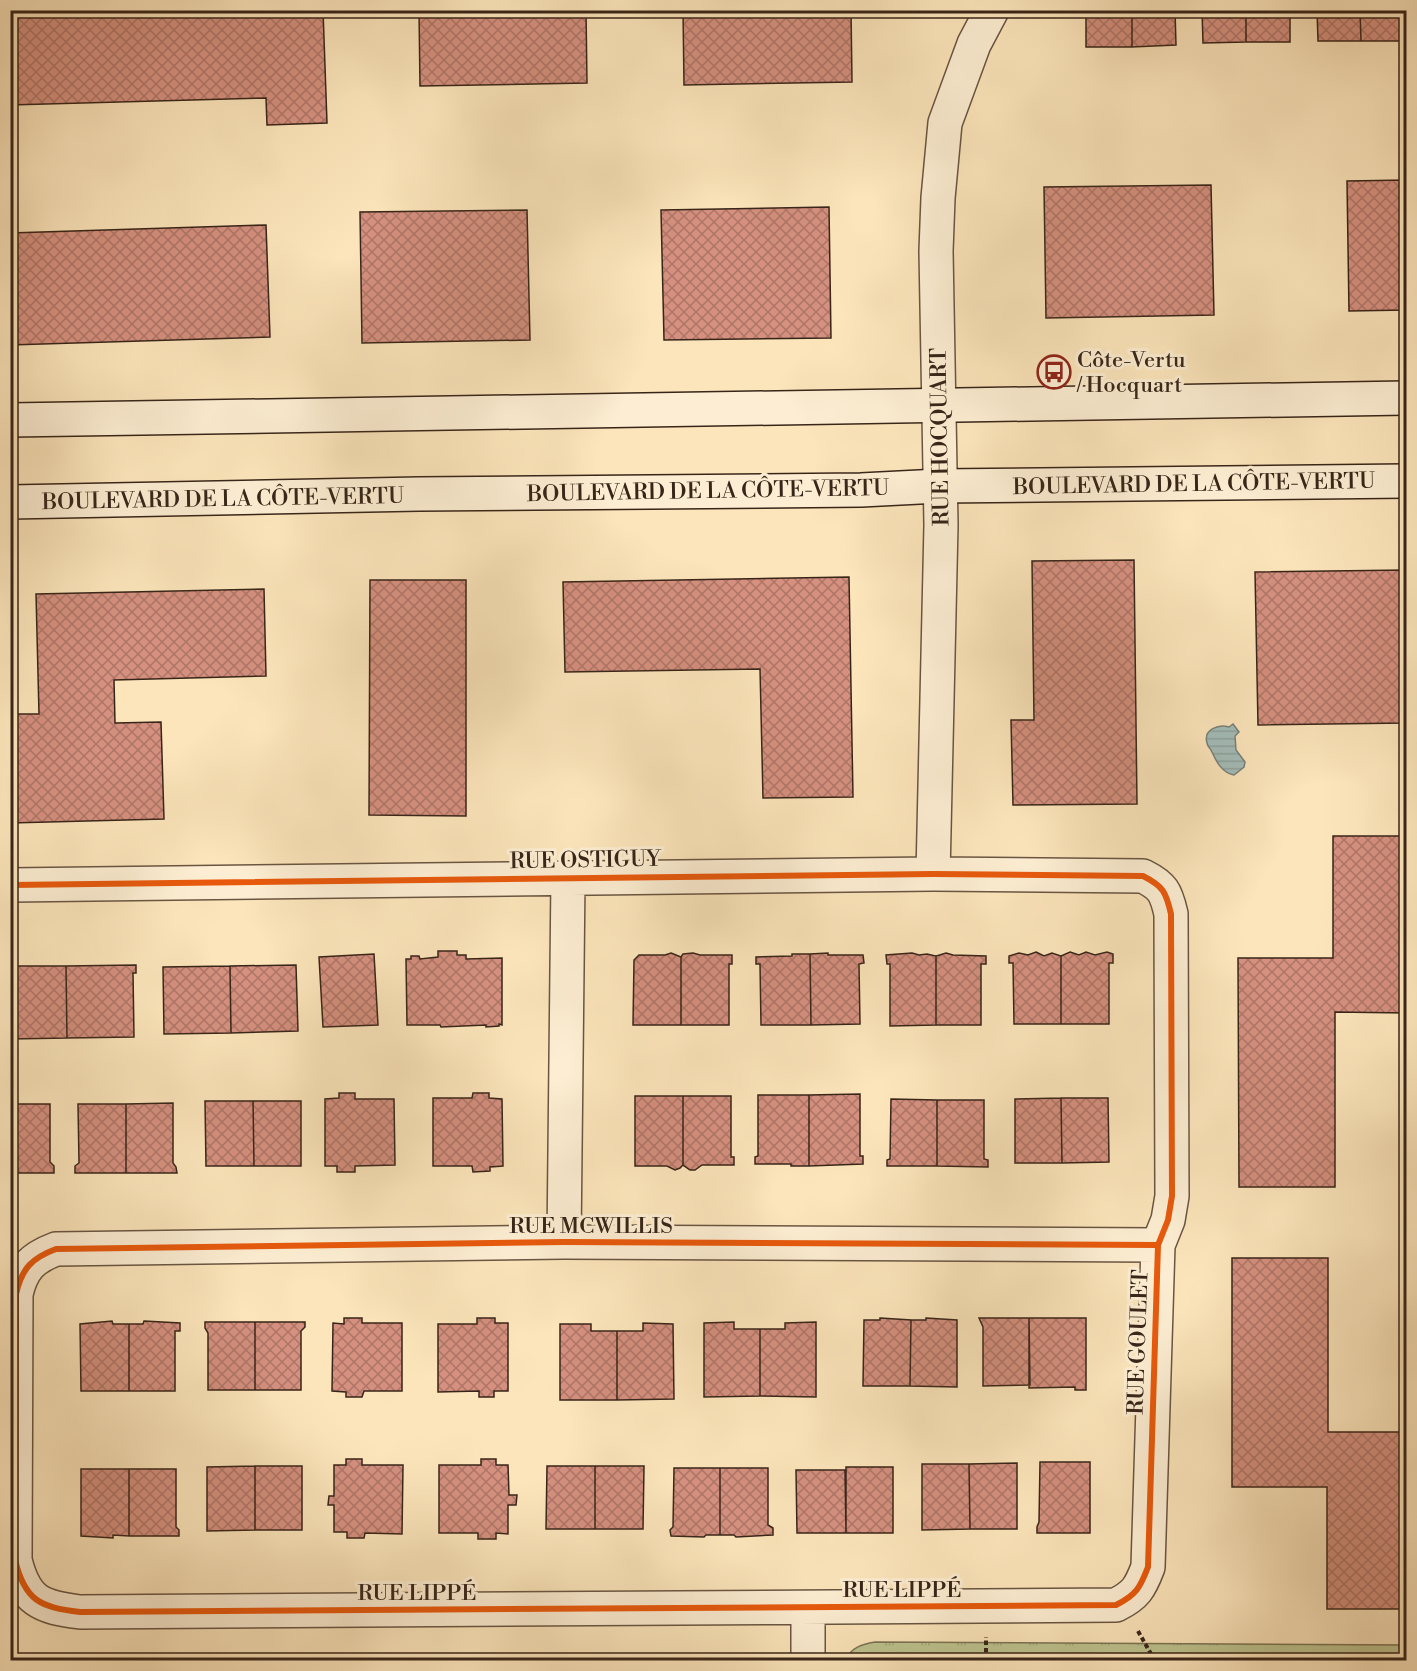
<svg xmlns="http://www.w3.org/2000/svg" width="1417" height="1671" viewBox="0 0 1417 1671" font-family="'Libre Bodoni',serif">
	<defs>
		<pattern id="grass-tufts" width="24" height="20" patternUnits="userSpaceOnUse" patternTransform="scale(1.5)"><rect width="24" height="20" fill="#bec591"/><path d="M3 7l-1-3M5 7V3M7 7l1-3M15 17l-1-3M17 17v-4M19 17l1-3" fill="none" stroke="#a4a97c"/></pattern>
		<pattern id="water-rules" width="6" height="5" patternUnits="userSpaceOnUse" patternTransform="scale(1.5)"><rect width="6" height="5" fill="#a3bdba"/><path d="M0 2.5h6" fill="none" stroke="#8da29f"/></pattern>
		<pattern id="building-cross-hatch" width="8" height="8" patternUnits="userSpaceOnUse" patternTransform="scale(1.5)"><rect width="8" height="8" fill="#d5907f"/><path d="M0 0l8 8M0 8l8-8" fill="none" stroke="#ae7567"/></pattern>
	</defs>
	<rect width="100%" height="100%" fill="#fce5bb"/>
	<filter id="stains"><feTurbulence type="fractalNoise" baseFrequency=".00333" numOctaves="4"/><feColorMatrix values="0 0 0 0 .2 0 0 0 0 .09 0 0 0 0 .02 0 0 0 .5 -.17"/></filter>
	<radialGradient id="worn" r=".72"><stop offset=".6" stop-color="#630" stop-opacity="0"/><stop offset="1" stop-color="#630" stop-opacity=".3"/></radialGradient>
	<!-- grass -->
	<path fill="url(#grass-tufts)" stroke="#7b7555" stroke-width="1.5" d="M875 1642 1406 1645V1660H846C851 1647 863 1644 875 1642Z"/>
	<!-- water -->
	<path fill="url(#water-rules)" stroke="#78807a" stroke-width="1.5" d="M1233 724 1239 732 1235 736 1236 750 1245 762 1244 767 1234 775C1222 773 1216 761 1212 752 1210 747 1208 748 1207 743 1203 729 1219 724 1229 727Z"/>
	<!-- building -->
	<path fill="url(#building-cross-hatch)" stroke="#382519" stroke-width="1.5" d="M106 10H323L327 123 267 125 266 98 10 105V13Z
		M419 10H586L587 83 420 86Z
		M683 10H851L852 82 684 85Z
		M1086 10H1132V47H1086Z
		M1132 10H1175L1176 45 1132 47Z
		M1202 10H1246V42L1203 43Z
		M1246 10H1290V42H1246Z
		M1317 10H1360L1361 41H1318Z
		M1360 10H1404V41H1361Z
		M1406 180V310L1349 311 1347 181Z
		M1211 185 1214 315 1046 318 1044 187Z
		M829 207 831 338 664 340 661 210Z
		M527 210 530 340 362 343 360 212Z
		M266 225 270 337 10 345V233Z
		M1134 560 1137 804 1013 805 1011 720H1034L1032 561Z
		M1406 570V723L1258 725 1255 572Z
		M849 577 853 797 763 798 760 669 565 672 563 582Z
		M370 580H466V816L369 815Z
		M264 589 266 676 114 680 115 723 161 722 164 819 10 823V714H39L36 594Z
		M1333 836H1406V1013L1335 1012V1187H1239L1238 958H1333Z
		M438 951H457V955H466V959L502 958V1025L499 1024V1026L486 1027V1025L441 1027 440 1025H407L406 959H411V956H419L420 959 438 957Z
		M1036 952 1044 956 1052 953 1061 956V1024H1014L1013 963H1009V956L1019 953 1028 955Z
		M1070 952 1079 955 1086 952 1095 955 1107 952 1113 954V963H1109V1024H1061V956Z
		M671 953 681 957V1025H633L634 960 639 955H665Z
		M693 953 700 955H732V964H729V1025H681V957L683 954Z
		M828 953V955H863L864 963 859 964 860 1024 811 1025 810 954Z
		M912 953 919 955 927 954 936 956V1025L890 1026V964H887L886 955Z
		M946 953 953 955 986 956V964H981V1025H936V956Z
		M374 954 378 1025 323 1027 319 957Z
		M792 954H810L811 1025H761L760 964H756V957L792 956Z
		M136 965V973H133L134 1037 67 1038 66 966Z
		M296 965 298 1031 231 1033 230 966Z
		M10 966H66L67 1038 10 1039Z
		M230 966 231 1033 164 1034 163 967Z
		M339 1093H355V1099H394L395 1165 355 1166V1172H337V1166H325V1099L339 1098Z
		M473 1093H489V1098L502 1099 503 1166 490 1167V1171L473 1172 472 1166H433V1098H472Z
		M860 1094V1156H863V1164L809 1166V1095Z
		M758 1095H809V1166H791V1164H755V1157L758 1156Z
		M635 1096H683V1165L680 1168 675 1170 667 1166H635Z
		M683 1096H731V1157H734V1165H702L695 1170H690L683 1165Z
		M1061 1098 1062 1163H1015V1099Z
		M1061 1098H1108L1109 1162 1062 1163Z
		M891 1099 937 1100V1166H887V1160L890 1159Z
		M937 1100H984V1159L988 1160V1167L937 1166Z
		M205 1101H253L254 1166H206Z
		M253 1101H301V1166H254Z
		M173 1103V1163L176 1167 177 1173H126V1104Z
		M10 1104H50V1162L54 1166V1173H10Z
		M78 1104H126V1173H75V1166L79 1163Z
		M1232 1258H1328V1432H1406V1609H1327V1487H1232Z
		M344 1318H362V1323H402V1391H364L362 1397H346V1392L332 1391 333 1323 344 1324Z
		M477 1318H495V1323H508V1391H494V1397H479V1391L438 1392V1324H477Z
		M880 1318 911 1320 910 1386H863L864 1320H880Z
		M926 1318 957 1320V1387L910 1386 911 1320H926Z
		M979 1318H1029L1030 1385 983 1386V1327Z
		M1029 1318H1086V1390H1075V1387L1029 1388Z
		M112 1321 113 1324H129V1391H81L80 1324Z
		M144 1321 180 1323V1331H175V1391H129V1324H143Z
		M205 1322H255V1390H208V1333L205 1328Z
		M255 1322H305V1327L301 1331V1390H255Z
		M734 1322V1329H760V1396L704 1397V1323Z
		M816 1322V1397L760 1396V1329H785V1323Z
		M643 1323 673 1324 674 1399 617 1400V1331H643Z
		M560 1324H591V1331H617V1400H560Z
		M346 1459H362V1465H403L402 1534 365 1533 364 1538H347V1532H334V1505H328L329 1496H334V1465H346Z
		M481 1459H496V1465H508L509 1495H517L516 1505H508V1534L496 1533V1539H478V1533H439V1465H481Z
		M1040 1462H1090V1533H1037V1527L1039 1522Z
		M1017 1463V1529H970L969 1464Z
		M922 1464H969L970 1529 922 1530Z
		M255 1466H302V1530H255Z
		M255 1466V1530L207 1531V1467Z
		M547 1466H595V1529H546Z
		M595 1466H644L643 1529H595Z
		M846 1467H893V1533H846Z
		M674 1468H720V1535H706L704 1537 671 1536 670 1530 673 1527Z
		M720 1468H768V1525L773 1528V1535L736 1537 734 1535H720Z
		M81 1469H129V1536L113 1535V1538L81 1536Z
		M129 1469H176V1527L179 1530V1536H129Z
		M796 1470H845L846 1533H797Z"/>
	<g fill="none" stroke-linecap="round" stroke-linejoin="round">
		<!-- minor casing -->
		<g stroke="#695542" stroke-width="36">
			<path id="minor" d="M933 874 941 525 936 251 938 198 945 123 974 44 992 10
				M10 885 933 874 1143 876C1163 886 1166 892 1171 914L1172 1196 1168 1220 1158 1245 1148 1567C1140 1588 1136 1595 1116 1605L80 1612C40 1607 25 1601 15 1560L16 1294C22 1268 32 1258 56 1249L564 1242 1158 1245
				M564 1242 568 878
				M808 1608V1660"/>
		</g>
		<!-- secondary casing -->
		<g stroke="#382519" stroke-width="36">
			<path id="secondary" d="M10 420 1406 398
				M10 502 419 494 861 490 939 486 1406 481"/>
		</g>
		<!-- path -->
		<path stroke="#382519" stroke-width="4" stroke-dasharray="4.5 3" stroke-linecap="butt" d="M1138 1631 1151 1654 1164 1660
			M986 1660V1637"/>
		<!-- minor -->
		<use href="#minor" stroke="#fdeed3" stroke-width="33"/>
		<!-- secondary -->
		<use href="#secondary" stroke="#fdeed3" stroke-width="33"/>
		<!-- cycleway casing -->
		<g stroke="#fdeed3" stroke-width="10">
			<path id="cycleway" d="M10 885 933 874 1143 876C1163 886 1166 892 1171 914L1172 1196 1168 1220 1158 1245 1148 1567C1140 1588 1136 1595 1116 1605L80 1612C40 1607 25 1601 15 1560L16 1294C22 1268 32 1258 56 1249L564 1242 1158 1245"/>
		</g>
		<!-- cycleway -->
		<use href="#cycleway" stroke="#e8590c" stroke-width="6"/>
	</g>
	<!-- icons -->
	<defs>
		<g id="bus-ring" transform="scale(1.725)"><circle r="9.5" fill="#fdeed3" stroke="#8f2418" stroke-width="1.5"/><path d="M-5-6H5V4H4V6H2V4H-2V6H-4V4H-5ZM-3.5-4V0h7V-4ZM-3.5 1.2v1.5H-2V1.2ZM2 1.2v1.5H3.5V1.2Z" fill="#8f2418"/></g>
	</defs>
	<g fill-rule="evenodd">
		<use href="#bus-ring" x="1054" y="372"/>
	</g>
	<g text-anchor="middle" stroke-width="6" stroke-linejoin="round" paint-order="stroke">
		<!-- poi labels -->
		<g font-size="22" fill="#382519" stroke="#fdeed3" text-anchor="start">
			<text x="1077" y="367">Côte-Vertu<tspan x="1077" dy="25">/ Hocquart</tspan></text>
		</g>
		<!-- street labels -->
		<g font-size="22" fill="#382519" stroke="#fdeed3">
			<text transform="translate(939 437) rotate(-91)" y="8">RUE HOCQUART</text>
			<text transform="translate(1194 483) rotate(-1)" y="8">BOULEVARD DE LA CÔTE-VERTU</text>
			<text transform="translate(708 490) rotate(-1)" y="8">BOULEVARD DE LA CÔTE-VERTU</text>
			<text transform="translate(223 498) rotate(-1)" y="8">BOULEVARD DE LA CÔTE-VERTU</text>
			<text transform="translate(585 859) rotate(-1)" y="8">RUE OSTIGUY</text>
			<text x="591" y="1233">RUE MCWILLIS</text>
			<text transform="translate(1137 1342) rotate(-88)" y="8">RUE GOULET</text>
			<text x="902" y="1597">RUE LIPPÉ</text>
			<text x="417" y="1600">RUE LIPPÉ</text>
		</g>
	</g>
	<!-- margin -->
	<rect width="1417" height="1671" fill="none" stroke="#fce5bb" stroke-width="36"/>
	<rect x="12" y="12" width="1393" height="1647" fill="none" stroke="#382519" stroke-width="3"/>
	<rect x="18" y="18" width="1381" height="1635" fill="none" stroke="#382519" stroke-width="1.5"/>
	<rect width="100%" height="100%" filter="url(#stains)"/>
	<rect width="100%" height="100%" fill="url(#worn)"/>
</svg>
